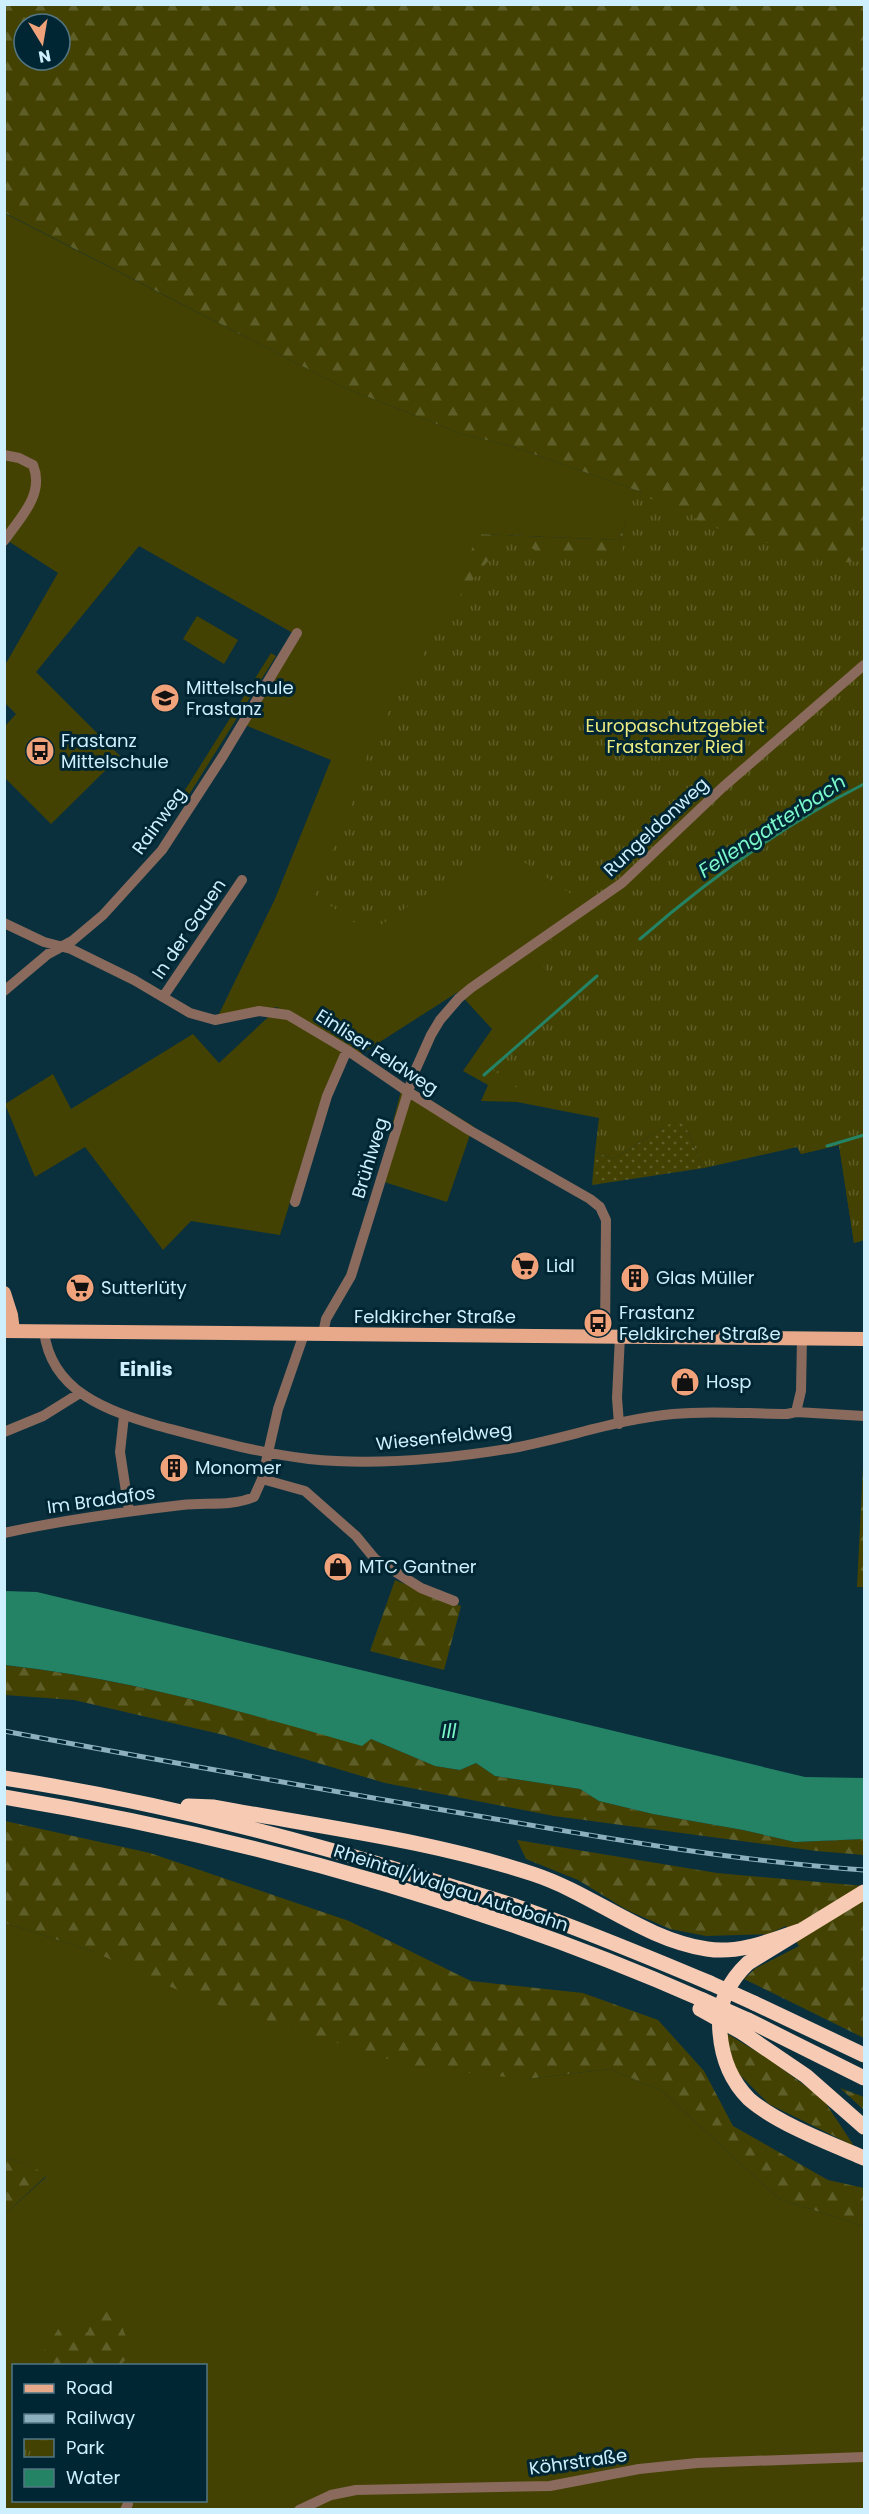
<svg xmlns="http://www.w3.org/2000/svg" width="869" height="2514" viewBox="0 0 869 2514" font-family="Poppins,sans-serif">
	<defs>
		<pattern id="forest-firs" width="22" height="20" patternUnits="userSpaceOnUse" patternTransform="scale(1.5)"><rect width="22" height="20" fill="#444202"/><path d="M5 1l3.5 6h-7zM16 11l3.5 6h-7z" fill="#5e5e28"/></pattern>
		<pattern id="park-tufts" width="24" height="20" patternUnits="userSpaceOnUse" patternTransform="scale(1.5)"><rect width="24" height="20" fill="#444202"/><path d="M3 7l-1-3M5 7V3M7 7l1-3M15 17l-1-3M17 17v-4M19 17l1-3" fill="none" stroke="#5e5e28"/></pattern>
		<pattern id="garden-dots" width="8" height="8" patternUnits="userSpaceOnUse" patternTransform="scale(1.5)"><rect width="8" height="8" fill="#444202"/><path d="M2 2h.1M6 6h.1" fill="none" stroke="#5e5e28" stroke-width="1.8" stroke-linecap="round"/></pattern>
	</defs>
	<rect width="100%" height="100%" fill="#0a303e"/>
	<!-- grass -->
	<path fill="#444202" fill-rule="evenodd" d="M4 213 343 387 462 434 511 446 641 492 618 540 478 534 822 584 864 1240 854 1243 839 1145 801 1154 798 1147 599 1118 517 1102 481 1101 488 1085 463 1071 492 1029 458 992 361 1054 345 1045 323 1093 280 1235 191 1221 163 1250 85 1147 35 1177 5 1104 53 1074 71 1109 193 1034 219 1063 279 1007 218 1016 275 899 331 760 245 725 300 637 139 546 36 672 120 756 51 824 5 778V726L16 714 5 703V665L58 573 5 539Z
		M197 616 238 640 224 664 183 639Z
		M271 653 276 656 185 801 180 798Z
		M403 1083 473 1126 447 1202 378 1180Z
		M5 1923 92 1951 526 2079 610 2069 662 2091 779 2199 864 2226V2509L176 2510 175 2508 174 2510 5 2509V2214L46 2177C30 2163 23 2165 5 2157ZM14 2366H206V2500H14Z"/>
	<!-- forest -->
	<path fill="url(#forest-firs)" fill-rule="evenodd" d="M4 5H864V584L649 587 459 581 478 534 618 540 641 492 511 446 462 434 343 387 5 213ZM24 24H60V60H24Z
		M864 1447V1587H857Z
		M395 1580 461 1606 444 1670 370 1651Z
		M4 1665C128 1678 243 1712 362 1745L371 1739 435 1766 460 1770 476 1763 495 1776 580 1789 599 1801 653 1814 743 1830 795 1842 864 1839V1855L817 1851 554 1816 385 1783 224 1735 74 1700 5 1695Z
		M5 1821 150 1853 349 1921 471 1981 583 1993 658 2020 704 2071 733 2126 828 2180 864 2188V2226L779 2199 662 2091 610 2069 526 2079 413 2067 193 1997 92 1951 5 1923Z
		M517 1840 717 1873 864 1886V2038L744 1979 756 1968 799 1946 786 1926 768 1934 706 1936 670 1929 627 1910 578 1880 526 1859Z
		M726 2033 769 2059 823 2099 854 2146 769 2104 735 2070Z
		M840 2088 864 2097V2110Z
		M5 2157C23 2165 30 2163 46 2176L5 2214Z
		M98 2293C103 2296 110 2299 114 2304 127 2318 115 2330 136 2347L121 2365H47L42 2354 59 2328 88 2332Z"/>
	<!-- park -->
	<path fill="url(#park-tufts)" d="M626 490 691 513 699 523 836 563 864 561V1240L854 1243 839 1145 801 1154 797 1147 704 1168 681 1117 613 1159 595 1152 599 1118 595 1114 555 1107 529 1097 489 1067 564 1003 535 951 593 909 499 845 369 933 314 894 354 796 366 758 388 713 454 603 493 555 487 543 515 536 537 552 567 554 578 557 622 555 628 501Z"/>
	<!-- garden -->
	<path fill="url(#garden-dots)" d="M681 1117 704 1168 592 1185 595 1152 613 1159Z"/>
	<!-- water -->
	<path fill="#248365" d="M5 1591 37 1592 805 1777 864 1778V1839L795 1842 743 1830 653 1814 599 1801 580 1789 495 1776 476 1763 460 1770 435 1766 371 1739 362 1746C243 1712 128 1678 5 1665Z"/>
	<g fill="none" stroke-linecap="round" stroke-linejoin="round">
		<!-- stream -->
		<path stroke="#248365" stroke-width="3" d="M640 939C709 879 783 825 864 784
			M484 1075 597 976
			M827 1146 864 1135"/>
		<!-- minor -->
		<path stroke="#896a5c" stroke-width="10" d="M4 455 19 458 33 465C45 494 20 518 4 541
			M4 923 44 942 71 949 134 980 190 1013 215 1020 259 1011 288 1015 347 1050 407 1091 469 1130 590 1199 600 1207 606 1220 605 1336
			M4 991 48 954 72 941 103 915 162 850 223 756 297 633
			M163 997 242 880
			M295 1202 327 1096 347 1050
			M44 1331C51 1392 108 1411 159 1426 208 1439 258 1453 309 1459 376 1466 447 1459 513 1448 567 1438 619 1419 673 1414 711 1410 749 1414 787 1414L796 1412 864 1416
			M323 1334 326 1319 351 1276 414 1073 431 1035 440 1020 459 998 471 988 622 883 723 787 864 665
			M796 1412 801 1391 802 1338
			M124 1416 120 1452 129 1511
			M619 1424 617 1398 620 1336
			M4 1432 43 1416 80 1393
			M262 1479 305 1491 356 1536 375 1559 421 1588 454 1601
			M4 1533C63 1520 122 1512 182 1505 206 1502 230 1507 254 1497L262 1479 278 1409 304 1334
			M125 2510 128 2504
			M299 2510 331 2495 356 2490 550 2486 639 2469 697 2463 864 2457"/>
		<!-- major -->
		<path stroke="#e7a98a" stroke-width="14" d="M4 1293 11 1315 13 1331
			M4 1331 864 1339"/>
		<!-- highway -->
		<path stroke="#f7cab4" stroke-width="15" d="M4 1778C143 1799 278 1833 411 1874 446 1885 481 1895 515 1906 581 1929 646 1956 710 1983
			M4 1797C244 1837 481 1902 703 2000
			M188 1806 214 1807C320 1827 430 1840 533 1874 594 1894 643 1939 707 1949 738 1954 770 1941 799 1931
			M864 1892 748 1963C728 1982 717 2004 720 2033 722 2057 731 2081 749 2099 776 2123 831 2144 864 2158
			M754 2003 864 2055
			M748 2020 864 2078
			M743 2033 806 2076 864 2127"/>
		<!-- rail casing -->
		<g stroke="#8db0be" stroke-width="5">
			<path id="rail" d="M4 1731C162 1761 320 1789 478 1816 606 1838 734 1861 864 1870"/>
		</g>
		<!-- rail -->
		<use href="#rail" stroke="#002633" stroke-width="3" stroke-dasharray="9" stroke-linecap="butt"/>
		<!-- highway-bridge -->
		<path stroke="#f7cab4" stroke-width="15" d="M710 1983 754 2003
			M703 2000 748 2020
			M700 2009 743 2033"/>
	</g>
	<!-- icons -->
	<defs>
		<g id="school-disc" transform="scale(1.5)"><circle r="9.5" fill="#f0a27a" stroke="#002633"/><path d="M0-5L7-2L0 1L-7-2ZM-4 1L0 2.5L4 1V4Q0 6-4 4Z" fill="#111"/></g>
		<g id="bus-disc" transform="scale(1.5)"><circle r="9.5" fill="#f0a27a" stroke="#002633"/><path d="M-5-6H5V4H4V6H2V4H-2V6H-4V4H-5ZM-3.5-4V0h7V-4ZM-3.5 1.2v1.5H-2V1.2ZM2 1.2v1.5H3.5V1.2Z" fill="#111"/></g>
		<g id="supermarket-disc" transform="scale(1.5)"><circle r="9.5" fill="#f0a27a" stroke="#002633"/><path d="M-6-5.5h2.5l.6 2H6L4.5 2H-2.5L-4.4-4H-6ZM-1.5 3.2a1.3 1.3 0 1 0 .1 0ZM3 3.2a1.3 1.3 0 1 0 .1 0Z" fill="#111"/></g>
		<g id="building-disc" transform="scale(1.5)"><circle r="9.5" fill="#f0a27a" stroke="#002633"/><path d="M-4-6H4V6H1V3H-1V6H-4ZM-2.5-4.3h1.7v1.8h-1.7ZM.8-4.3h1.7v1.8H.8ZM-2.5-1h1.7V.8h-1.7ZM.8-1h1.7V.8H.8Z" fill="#111"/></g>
		<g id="shop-disc" transform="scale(1.5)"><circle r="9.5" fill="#f0a27a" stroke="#002633"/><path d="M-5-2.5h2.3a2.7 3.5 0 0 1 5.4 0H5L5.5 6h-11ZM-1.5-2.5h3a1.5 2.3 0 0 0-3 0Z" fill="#111"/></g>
	</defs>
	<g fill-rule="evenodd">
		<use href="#school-disc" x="165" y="698"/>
		<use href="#bus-disc" x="40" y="751"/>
		<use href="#supermarket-disc" x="525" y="1266"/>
		<use href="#building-disc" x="635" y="1278"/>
		<use href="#supermarket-disc" x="80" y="1288"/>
		<use href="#bus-disc" x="598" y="1323"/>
		<use href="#shop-disc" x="685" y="1382"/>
		<use href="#building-disc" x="174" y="1468"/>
		<use href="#shop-disc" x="338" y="1567"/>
	</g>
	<g text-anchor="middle" stroke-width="6" stroke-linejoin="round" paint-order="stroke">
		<!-- poi labels -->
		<g font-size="18" fill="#ceeffe" stroke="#002633" text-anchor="start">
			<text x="186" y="694">Mittelschule<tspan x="186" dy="21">Frastanz</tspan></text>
			<text x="61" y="747">Frastanz<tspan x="61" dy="21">Mittelschule</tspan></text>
			<text x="546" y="1272">Lidl</text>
			<text x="656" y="1284">Glas Müller</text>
			<text x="101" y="1294">Sutterlüty</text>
			<text x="619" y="1319">Frastanz<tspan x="619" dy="21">Feldkircher Straße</tspan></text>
			<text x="706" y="1388">Hosp</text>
			<text x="195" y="1474">Monomer</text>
			<text x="359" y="1573">MTC Gantner</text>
		</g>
		<!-- park labels -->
		<g font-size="18" fill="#edea7f" stroke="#002633">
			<text x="675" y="732">Europaschutzgebiet<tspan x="675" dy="21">Frastanzer Ried</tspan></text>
		</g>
		<!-- street labels -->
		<g font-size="18" fill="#ceeffe" stroke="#002633">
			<text transform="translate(159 821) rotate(-54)" y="6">Rainweg</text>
			<text transform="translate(656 827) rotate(-43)" y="6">Rungeldonweg</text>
			<text transform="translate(189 929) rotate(-56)" y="6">In der Gauen</text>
			<text transform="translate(377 1052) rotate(33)" y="6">Einliser Feldweg</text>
			<text transform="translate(370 1158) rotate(-73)" y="6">Brühlweg</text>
			<text x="435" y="1323">Feldkircher Straße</text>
			<text transform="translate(444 1437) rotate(-6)" y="6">Wiesenfeldweg</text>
			<text transform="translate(101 1500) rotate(-8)" y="6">Im Bradafos</text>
			<text transform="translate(451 1888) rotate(18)" y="6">Rheintal/Walgau Autobahn</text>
			<text transform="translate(578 2462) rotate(-8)" y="6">Köhrstraße</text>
		</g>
		<!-- water labels -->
		<g font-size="20" font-style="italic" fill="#7bf7ca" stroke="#002633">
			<text transform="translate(772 826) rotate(-33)" y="7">Fellengatterbach</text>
			<text x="449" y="1738">Ill</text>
		</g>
		<!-- neighbourhood labels -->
		<g font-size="20" font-weight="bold" fill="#ceeffe" stroke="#002633">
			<text x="146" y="1376">Einlis</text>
		</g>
	</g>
	<!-- border -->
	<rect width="869" height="2514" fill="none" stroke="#ceeffe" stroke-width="12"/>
	<!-- legend -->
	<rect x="12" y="2364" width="195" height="138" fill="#002633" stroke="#527684" stroke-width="1.5"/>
	<rect x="24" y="2384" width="30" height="9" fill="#e7a98a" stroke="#527684" stroke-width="1.5"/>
	<text x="66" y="2394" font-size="18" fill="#ceeffe">Road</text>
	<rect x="24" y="2414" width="30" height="9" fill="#8db0be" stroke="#527684" stroke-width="1.5"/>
	<text x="66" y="2424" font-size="18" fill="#ceeffe">Railway</text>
	<rect x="24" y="2439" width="30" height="18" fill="url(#park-tufts)" stroke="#527684" stroke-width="1.5"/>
	<text x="66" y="2454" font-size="18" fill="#ceeffe">Park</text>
	<rect x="24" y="2469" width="30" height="18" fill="#248365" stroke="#527684" stroke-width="1.5"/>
	<text x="66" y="2484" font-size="18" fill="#ceeffe">Water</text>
	<!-- north arrow -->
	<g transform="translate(42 42) rotate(169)"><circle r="28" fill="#002633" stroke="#527684" stroke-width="1.5"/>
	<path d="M0-4.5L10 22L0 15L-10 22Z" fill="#f0a27a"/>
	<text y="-9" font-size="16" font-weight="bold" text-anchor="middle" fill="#ceeffe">N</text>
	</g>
</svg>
